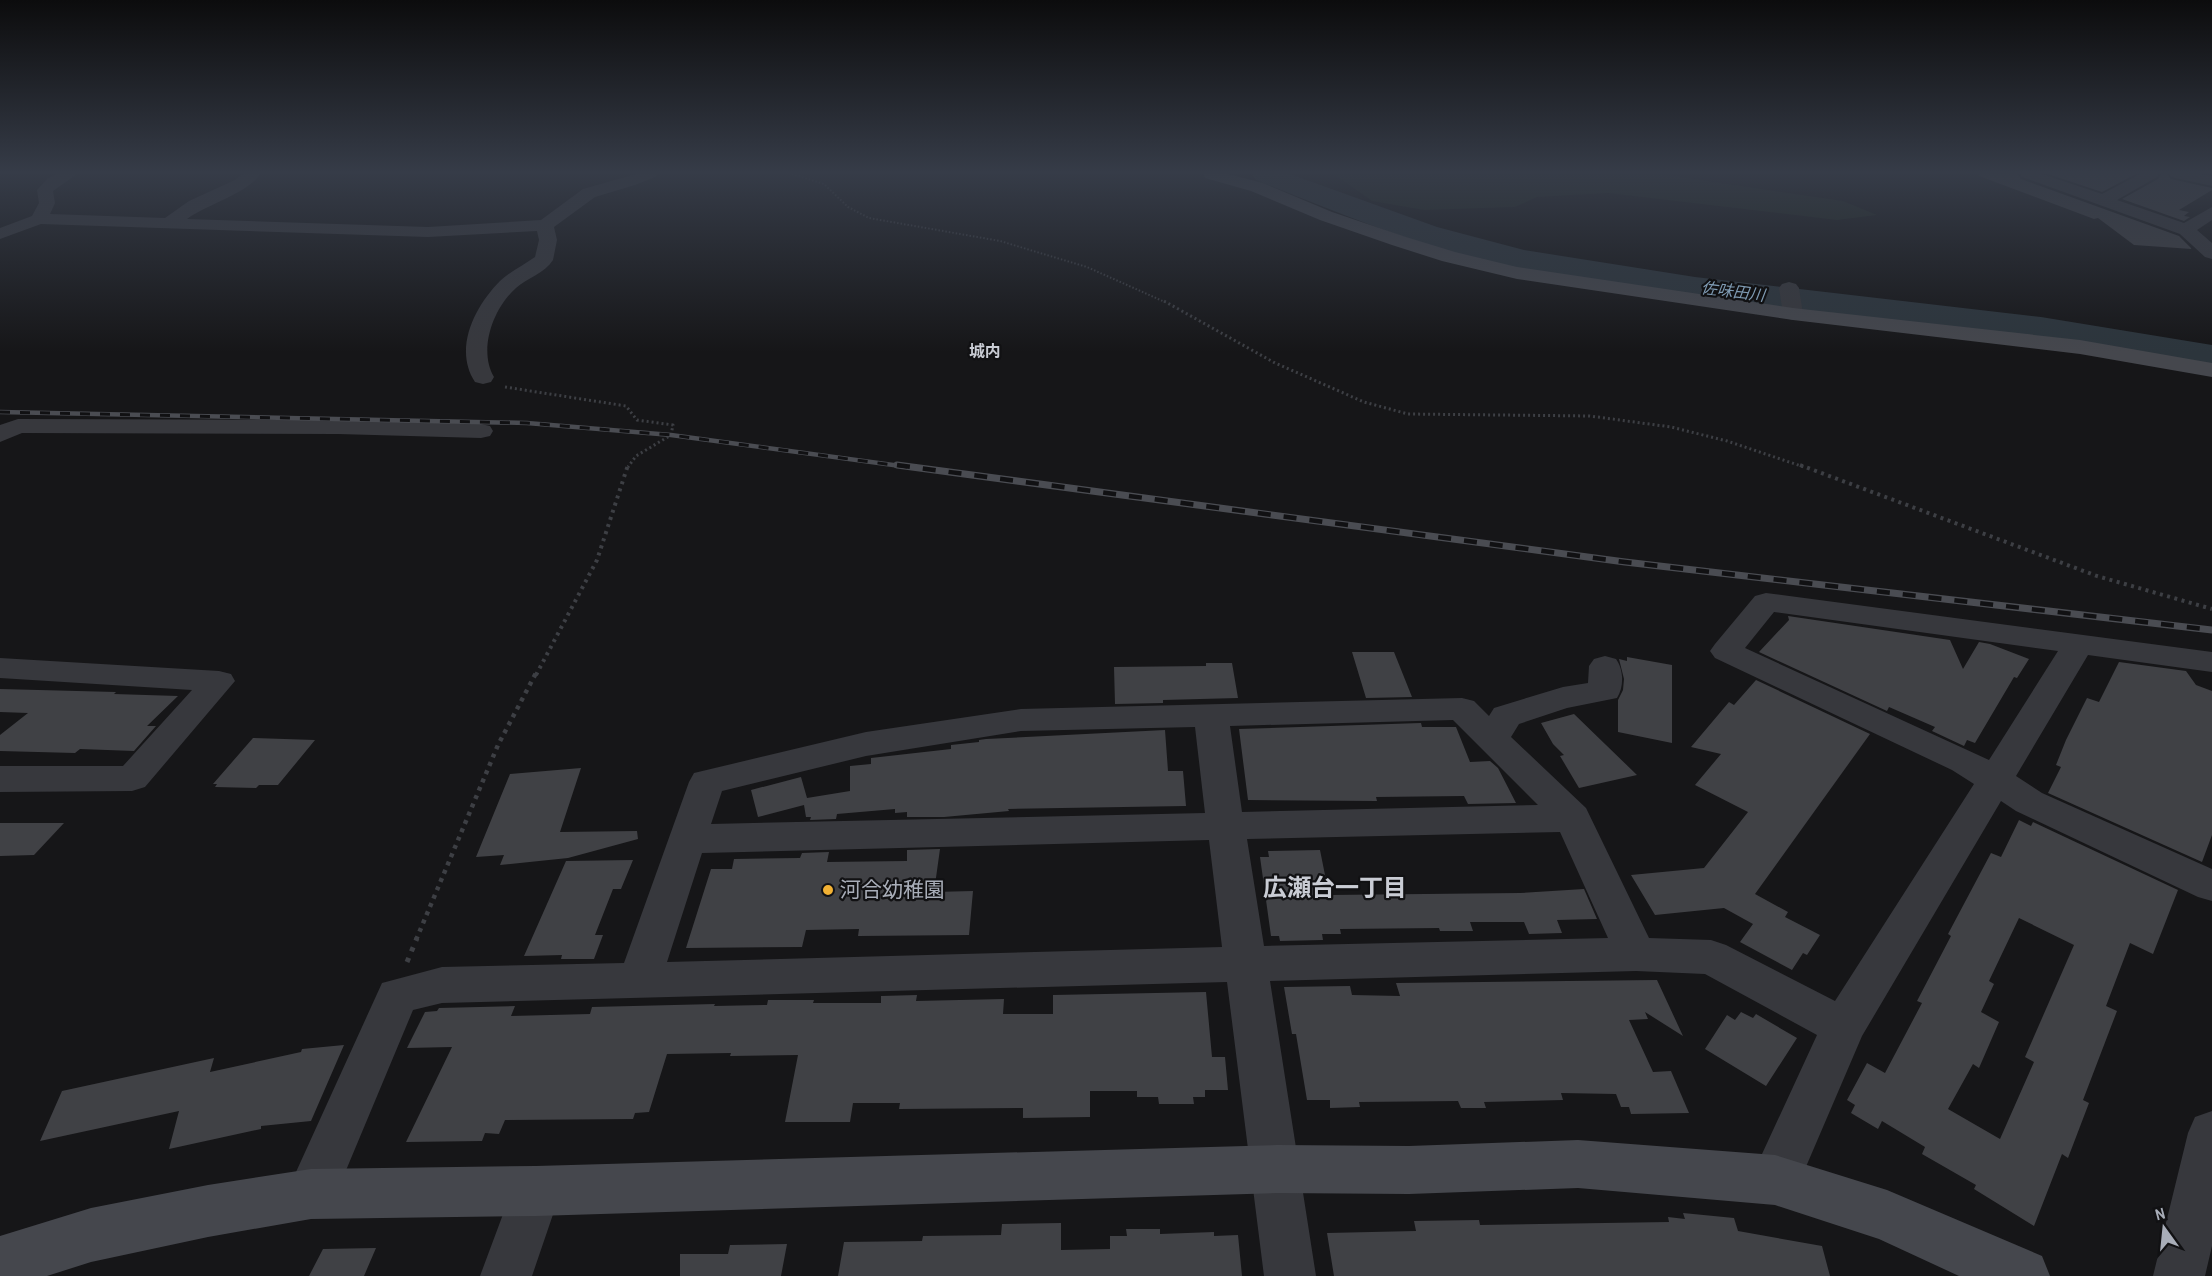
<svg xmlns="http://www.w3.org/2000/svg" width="2212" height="1276" viewBox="0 0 2212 1276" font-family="'Archivo Narrow','Noto Sans JP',sans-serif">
	<rect width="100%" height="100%" fill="#161618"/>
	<!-- green -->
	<path fill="#1e261f" d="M1334 174H1660L1843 201 1877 215 1837 220 1608 193 1537 197 1515 207 1424 210 1372 201Z"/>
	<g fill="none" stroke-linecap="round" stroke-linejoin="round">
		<!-- river -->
		<path fill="#2c353c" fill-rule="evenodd" d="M1252 174H1290L1437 227 1524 250 1695 277 2041 317 2212 345V367C2093 346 1973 330 1852 316 1732 302 1610 290 1493 263 1411 244 1334 211 1256 180Z"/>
	</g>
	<!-- building -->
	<path fill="#404145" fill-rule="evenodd" d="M1980 174H2018L2021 179 2179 236 2192 249 2134 245 2098 218 2094 219 1979 176Z
		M2048 174H2136L2102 192Z
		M2161 174H2167L2171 179 2212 188V190L2179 210 2189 212 2184 216 2190 217 2184 221 2122 199 2158 179Z
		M1788 616 1950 640 1963 669 1979 642 1990 644 2029 659 2017 678 2014 677 1975 743 1967 740 1964 746 1932 731 1935 727 1889 707 1887 711 1759 652 1789 620Z
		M1352 652H1394L1412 697 1366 698Z
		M1627 657 1672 665V743L1618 732V700L1623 690 1624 679 1619 659 1627 661Z
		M2119 662 2186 671 2196 685 2212 691V835L2202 862 2048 793 2061 767 2056 765 2066 740 2087 698 2099 702Z
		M1206 663H1232L1238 698 1163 700V703L1115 704 1114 667 1206 666Z
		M1756 680 1870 734 1755 894 1788 912 1785 917 1820 935 1807 955 1803 953 1792 970 1740 942 1753 924 1724 908 1655 915 1631 875 1704 868 1748 812 1695 785 1721 754 1691 747 1729 702 1734 705Z
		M0 689 116 692 114 694 178 696 147 726H156L134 751 80 749 75 753 0 751V735L28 713 0 712Z
		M1574 714 1637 775 1579 788 1560 756 1564 755 1553 744 1541 723Z
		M1421 723 1422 727H1456L1470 762 1490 761 1498 768 1516 803 1468 804 1464 796 1376 797 1377 801 1248 800 1239 729Z
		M1165 730 1168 771H1183L1186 806 1008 809 1009 811 944 817H907V812L895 813V809L837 814 836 819 810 820 811 817H806L804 805 758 817 751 790 801 777 807 798 850 791V766L871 764V758L951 749V745L979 742V740L986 739Z
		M253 738 315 740 278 785H259L256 788 215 787 217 784H213Z
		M581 768 560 832 637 831 638 839 568 858 500 865 504 855 476 857 510 774Z
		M2019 820 2031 826 2033 822 2178 890 2153 954 2130 943 2106 1006 2117 1011 2083 1100 2089 1103 2068 1158 2062 1154 2034 1226 1974 1189 1976 1185 1922 1154 1925 1147 1882 1121 1878 1129 1851 1113 1855 1105 1847 1100 1867 1063 1885 1073 1922 1003 1917 1001 1951 936 1948 934 1991 853 2001 857ZM2019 918 2074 945 2025 1057 2034 1062 2000 1139 1948 1109 1973 1064 1979 1068 1999 1022 1981 1012 1994 984 1989 981Z
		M0 823H64L34 855 0 856Z
		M940 849 934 892 973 891 969 935 858 936 859 929 806 930 802 947 686 948 711 869H732L734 859 800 858 802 853 829 852 827 862 907 861V850Z
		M1320 850 1329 895 1520 893 1584 889 1597 919 1557 920 1562 933 1529 934 1524 922H1470L1473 931H1440L1439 928 1340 929 1341 934H1322L1323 940 1280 941 1279 936H1271L1260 857H1269L1268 851Z
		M633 860 621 889H613L595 935H603L594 959H561L562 955 524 956 566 861Z
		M1657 980 1683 1036 1645 1012 1648 1019 1629 1020 1653 1072 1671 1071 1689 1113 1631 1114 1629 1107H1621L1616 1094 1561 1093 1563 1100 1484 1102 1486 1108H1461L1458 1101 1359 1102 1360 1107 1330 1108V1100H1307L1296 1034H1292L1284 987 1350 986 1352 995 1400 996 1396 983Z
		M1206 992 1212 1057H1225L1228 1090H1205V1097H1193L1194 1104H1159L1158 1097H1137V1091H1090V1117L1023 1118V1108L899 1109 900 1103H853L850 1122H785L798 1055 730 1056 731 1053 667 1054 649 1112 635 1113 633 1119 505 1120 499 1134 485 1133 482 1141 406 1142 452 1047 407 1048 425 1012 437 1011 439 1008 515 1006 511 1016 590 1014 592 1007 715 1004 714 1006 767 1005 768 1000H814L813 1003H881V996L917 995 916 1001 1004 999 1003 1014H1053V995Z
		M1741 1012 1753 1018 1756 1014 1797 1038 1766 1086 1705 1049 1727 1015 1735 1020Z
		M344 1045 311 1121 261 1126V1129L169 1149 179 1111 40 1141 62 1091 214 1058 210 1072 301 1052 302 1049Z
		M1683 1213 1734 1218 1738 1231 1822 1246 1830 1276H1334L1327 1233 1416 1231 1414 1221 1479 1220 1480 1225 1669 1222 1668 1217 1685 1219Z
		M1061 1223V1250L1110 1249V1236H1127L1126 1229H1160V1234L1214 1232V1236L1238 1235 1242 1276H838L844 1242 922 1241 923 1236 1001 1235 1002 1224Z
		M787 1244 781 1276H680V1254H728L730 1245Z
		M376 1248 364 1276H309L323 1249Z"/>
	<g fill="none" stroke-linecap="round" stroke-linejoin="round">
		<!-- path-far4 -->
		<path stroke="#3d3f44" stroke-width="2" stroke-dasharray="1.5 2" stroke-linecap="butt" d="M792 174 824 184 848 207 869 218 1000 241 1087 267 1167 303"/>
		<!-- path-far3 -->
		<path stroke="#3d3f44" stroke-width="3" stroke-dasharray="2 3" stroke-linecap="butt" d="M1164 301 1275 363 1364 402 1408 414 1590 416 1671 427 1727 441 1804 467
			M505 387 626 406 637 420 673 425 671 435 636 456 628 467"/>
		<!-- path-far2 -->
		<path stroke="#3d3f44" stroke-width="4" stroke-dasharray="3 4.5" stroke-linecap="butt" d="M1800 465 2097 576 2212 609
			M536 675 597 560 628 465"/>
		<!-- path-far1 -->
		<path stroke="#3d3f44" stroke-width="4.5" stroke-dasharray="4 5" stroke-linecap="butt" d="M416 940 498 745 536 673"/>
		<!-- path -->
		<path stroke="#3d3f44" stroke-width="5" stroke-dasharray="4.5 7" stroke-linecap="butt" d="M407 962 417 938"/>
		<!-- street -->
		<path fill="#37383d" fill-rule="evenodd" d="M57 174H77L53 191 55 203 50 214 165 218 189 201 235 180 243 174H260C250 192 206 205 187 219L428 227 541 220 583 189 636 174H657L655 177 635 185 595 197 554 227 557 240 553 260C545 273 527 278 516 288 493 308 478 350 494 377L491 382 483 384 475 382C453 349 475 306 500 281 509 272 524 265 535 257L539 240 537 231 428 237 41 224 0 239V228L32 216 39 203 37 190 48 178Z
			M2020 174H2042L2102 194 2140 174H2159L2157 177 2117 200 2184 223 2212 207V220L2197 230 2212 243V259L2205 257 2180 234 2022 177Z
			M2169 174H2199L2212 176V186L2171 177Z
			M1789 282 1796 284 1799 288 1803 314 1800 318 1793 320 1786 318 1783 314 1779 288 1782 284Z
			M18 419 338 420 481 424 490 426 493 431 490 436 481 438 338 434 22 433 0 442V425Z
			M1766 593 2212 652V672L2088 655 2016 776 2042 793 2212 869V901L2198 897 2016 811 2001 801 1862 1036 1793 1197 1775 1204 1757 1197 1750 1180 1817 1035 1705 974 1636 971 1270 981 1316 1276H1264L1227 982 442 1003 413 1010 329 1211 311 1218 293 1211 286 1194 382 983 442 967 624 963 689 782 694 773 866 732 1021 709 1462 698 1474 701 1489 716 1494 708 1563 687 1588 683 1589 666 1594 659 1605 656 1616 659C1624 670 1624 687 1617 698L1567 708 1519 724 1511 737 1586 808 1649 938 1711 940 1726 945 1835 1001 1974 784 1952 770 1715 658 1710 651 1715 644 1755 596ZM1774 612 2058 651 1989 760 1745 648ZM1453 720 1538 805 1242 812 1230 726ZM1195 727 1205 813 711 824 722 791 866 756 1021 731ZM1560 832 1608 938 1264 946 1247 839ZM1209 840 1222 947 667 962 702 853Z
			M0 658 219 671 231 674 235 681 145 787 132 791 0 792V766H123L192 690 0 678Z
			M2212 1111V1246L2205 1276H2153L2188 1133 2195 1117Z
			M536 1167 554 1174 561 1191 532 1276H480L518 1174Z"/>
		<!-- secondary -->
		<path fill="#45474d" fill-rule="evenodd" d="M1203 174H1228L1263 183 1332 212 1406 237 1455 252 1517 267 1793 308 2080 340 2212 363V377L2080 354 1793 320 1517 279 1442 261 1392 245 1320 220 1251 191 1205 178Z
			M1578 1140 1775 1155 1887 1190 2042 1256 2050 1276H1959L1879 1239 1775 1205 1578 1188 1409 1194 1277 1193 536 1216 311 1219 208 1237 91 1262 47 1276H0V1236L91 1208 208 1185 311 1169 536 1166 1277 1145 1409 1146Z"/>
		<!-- rail-far1 casing -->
		<g stroke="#4a4c52" stroke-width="4.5">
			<path id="rail-far1" d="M0 412 527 423 671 435 908 467"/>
		</g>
		<!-- rail casing -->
		<g stroke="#4a4c52" stroke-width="7">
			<path id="rail" d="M897 465 1625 562 2212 630"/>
		</g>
		<!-- rail-far1 -->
		<use href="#rail-far1" stroke="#111113" stroke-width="3" stroke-dasharray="10" stroke-linecap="butt"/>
		<!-- rail -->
		<use href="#rail" stroke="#111113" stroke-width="4.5" stroke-dasharray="13" stroke-linecap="butt"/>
	</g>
	<!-- sky -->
	<linearGradient id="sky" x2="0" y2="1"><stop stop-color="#0c0c0d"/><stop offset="0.49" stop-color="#363c48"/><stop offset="1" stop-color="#363c48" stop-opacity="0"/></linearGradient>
	<rect width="2212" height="352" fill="url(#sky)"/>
	<!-- markers -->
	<circle fill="#f2b134" stroke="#111113" stroke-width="2" cx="828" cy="890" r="6"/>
	<g text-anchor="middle" stroke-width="4.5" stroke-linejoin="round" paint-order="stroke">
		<!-- far-water labels -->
		<g font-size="16" font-style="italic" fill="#7f9bb3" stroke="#111113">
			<text transform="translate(1733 291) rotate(7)" y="6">佐味田川</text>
		</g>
		<!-- far-neighbourhood labels -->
		<g font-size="16" font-weight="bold" fill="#c9ccd4" stroke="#111113">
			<text x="985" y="357">城内</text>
		</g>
		<!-- near-poi labels -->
		<g font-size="21" fill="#a8adb8" stroke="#111113" text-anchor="start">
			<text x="840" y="897">河合幼稚園</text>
		</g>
		<!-- near-neighbourhood labels -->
		<g font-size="24" font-weight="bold" fill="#c9ccd4" stroke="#111113">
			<text x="1335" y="896">広瀬台一丁目</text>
		</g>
	</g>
	<!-- north arrow -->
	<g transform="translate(2164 1228) rotate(345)" stroke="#111113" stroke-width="4.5" paint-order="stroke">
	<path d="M0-4.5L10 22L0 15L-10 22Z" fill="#a8adb8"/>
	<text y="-9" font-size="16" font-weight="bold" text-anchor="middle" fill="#a8adb8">N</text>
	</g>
</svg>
